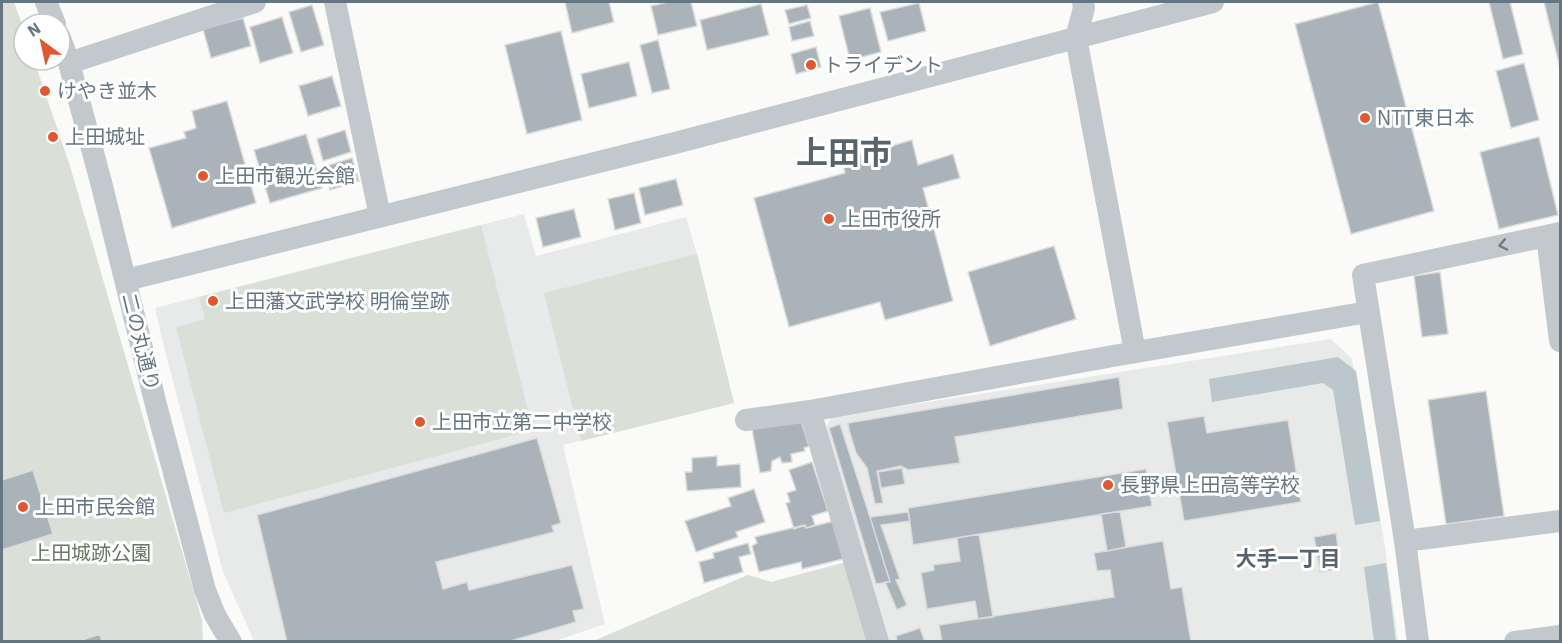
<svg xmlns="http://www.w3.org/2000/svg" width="1562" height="643" viewBox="0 0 1562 643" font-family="'IBM Plex Sans','Noto Sans JP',sans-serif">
	<rect width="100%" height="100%" fill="#fafaf8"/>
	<!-- built -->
	<path fill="#e8e9e9" d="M524 214 536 256 686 217 697 254 734 403 563 445 605 624 552 642 254 641 223 572 163 343 155 308Z
		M1331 339 1352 359 1384 540 1398 641 591 642 748 575 771 582 854 560 824 430 832 417Z"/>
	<!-- green -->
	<path fill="#dadfd7" d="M2 2H14L24 30V60H34L70 166 202 620 203 641H2Z
		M481 225 533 430 224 513 176 327 205 319 199 297Z
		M697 254 734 403 581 441 544 293Z
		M854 560 878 642H591L748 575 771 582Z"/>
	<!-- water -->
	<path fill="#bbc7cb" d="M1338 357 1356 371 1380 521 1355 525 1333 390 1323 383 1212 402 1209 379Z
		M1386 563 1396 641H1374L1364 567Z"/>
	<!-- building -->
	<path fill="#aab3b9" stroke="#dcdcda" stroke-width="1.5" d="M565 2H609L614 22 572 33Z
		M668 2H691L697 26 658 35 651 6Z
		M1378 2 1434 211 1351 234 1295 24Z
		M1489 2H1510L1523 54 1503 59Z
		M1544 2H1560V68Z
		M919 3 926 31 888 41 880 12Z
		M761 4 769 35 707 50 700 20Z
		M312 5 324 45 301 52 289 12Z
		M807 5 811 18 789 24 785 10Z
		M870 8 881 52 850 60 839 16Z
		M282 17 293 53 260 63 250 27Z
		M243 18 251 46 211 58 203 29Z
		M810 21 814 36 792 41 789 27Z
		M561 31 582 120 527 134 505 45Z
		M658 40 670 89 652 93 640 45Z
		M816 47 821 67 796 74 791 54Z
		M629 62 637 96 589 108 581 74Z
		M1524 63 1539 120 1511 128 1496 71Z
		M332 76 341 106 308 116 299 86Z
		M227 101 256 203 172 228 149 148 186 138 184 132 196 128 192 111Z
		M345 130 351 152 323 161 317 139Z
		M306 134 322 188 270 203 254 150Z
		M1539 137 1558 215 1499 229 1480 152Z
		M912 140 918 165 953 154 960 178 923 188 953 301 885 320 880 302 789 327 754 198 845 173 842 160Z
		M352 158 359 181 330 190 323 167Z
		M676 179 683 205 645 215 639 188Z
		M634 193 641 223 615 230 608 199Z
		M574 209 581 237 543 247 536 218Z
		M1054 246 1076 319 990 346 968 272Z
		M1440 272 1448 334 1422 337 1414 276Z
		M1119 377 1123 409 955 437 960 463 908 470 901 466 877 471 883 503 875 504 867 468 856 453 849 430 848 423Z
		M1486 391 1504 516 1446 524 1428 400Z
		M1204 416 1207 433 1288 420 1301 502 1184 521 1167 422Z
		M801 420 809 446 804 448 805 451 791 454 792 462 782 463 780 457 772 461 771 471 760 473 752 429Z
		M840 424 870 517 890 582 876 584 829 428Z
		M537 438 561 523 552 526 554 532 436 562 443 589 467 582 469 590 572 565 584 609 573 611 576 622 507 642H287L257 515Z
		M717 456V466L740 464 741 487 687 491 685 472H692V458Z
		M812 462 828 511 812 516 815 525 806 528 805 525 794 529 786 503 790 502 787 493 796 490 789 470Z
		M902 468 905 484 881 488 878 472Z
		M1146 469 1152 506 913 545 908 508Z
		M33 470 53 534 2 550V480Z
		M754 489 765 522 736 532 738 537 696 552 685 521 731 506 728 498Z
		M1120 511 1126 547 1107 551 1101 514Z
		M908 512 910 521 881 525 900 579 896 580 907 605 897 610 885 582H890L870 517Z
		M834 521 843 559 802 569 801 562 759 572 752 546 757 543 755 537 805 525 806 528Z
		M1336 533 1341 569 1320 572 1314 537Z
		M979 534 993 617 978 619 975 601 927 609 921 573 934 570 933 565 960 561 957 538Z
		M1163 541 1171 589 1182 587 1191 642H942L939 625 1114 597 1110 570 1097 571 1094 553Z
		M748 543 751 554 739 557 743 572 704 583 699 562 714 558 713 553Z
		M920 628 925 642H897L896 636Z
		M100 634 102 642H86L85 639Z"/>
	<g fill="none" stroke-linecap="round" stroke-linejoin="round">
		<!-- minor -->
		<path stroke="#c3c8cc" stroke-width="22" d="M46 2 55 24
			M335 2 380 216
			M1083 2 1084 8 1076 38 1135 352
			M60 38 69 63 102 186 156 405 205 590 215 615 231 642
			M69 63 255 2
			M1547 236 1560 341
			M126 280 675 143 1213 2
			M810 411 878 642
			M746 420 810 411 1113 356 1368 312
			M1405 541 1560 521
			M1418 642 1405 541 1363 275 1560 233
			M1515 642 1560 636"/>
	</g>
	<!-- one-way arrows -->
	<defs><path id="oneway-chevron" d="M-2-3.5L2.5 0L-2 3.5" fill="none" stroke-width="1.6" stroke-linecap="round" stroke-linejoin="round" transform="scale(1.5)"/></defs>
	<use stroke="#6a7a87" href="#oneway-chevron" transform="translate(1503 245) rotate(168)"/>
	<!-- markers -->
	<g fill="#e4572e" stroke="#fff" stroke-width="2">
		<circle cx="811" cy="65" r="6"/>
		<circle cx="45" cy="91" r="6"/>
		<circle cx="1365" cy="118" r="6"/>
		<circle cx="53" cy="137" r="6"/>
		<circle cx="203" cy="176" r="6"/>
		<circle cx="829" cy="219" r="6"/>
		<circle cx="213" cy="301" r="6"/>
		<circle cx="420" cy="422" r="6"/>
		<circle cx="1108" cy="485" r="6"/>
		<circle cx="23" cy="507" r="6"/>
	</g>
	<g text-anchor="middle" stroke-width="6" stroke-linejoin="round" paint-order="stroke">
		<!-- poi labels -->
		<g font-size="20" fill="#657683" stroke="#fff" text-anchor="start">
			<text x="823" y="72">トライデント</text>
			<text x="57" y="98">けやき並木</text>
			<text x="1377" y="125">NTT東日本</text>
			<text x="65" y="144">上田城址</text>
			<text x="215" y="183">上田市観光会館</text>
			<text x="841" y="226">上田市役所</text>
			<text x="225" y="308">上田藩文武学校 明倫堂跡</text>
			<text x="432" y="429">上田市立第二中学校</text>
			<text x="1120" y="492">長野県上田高等学校</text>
			<text x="35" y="514">上田市民会館</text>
		</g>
		<!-- street labels -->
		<g font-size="20" fill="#657683" stroke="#fff">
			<text transform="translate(141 342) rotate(76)" y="7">二の丸通り</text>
		</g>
		<!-- park labels -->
		<g font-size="20" fill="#687a64" stroke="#fff">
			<text x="91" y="560">上田城跡公園</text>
		</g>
		<!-- neighbourhood labels -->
		<g font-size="21" font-weight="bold" fill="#57646e" stroke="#fff">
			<text x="1288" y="566">大手一丁目</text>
		</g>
		<!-- town labels -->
		<g font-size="32" font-weight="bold" fill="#57646e" stroke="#fff">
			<text x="844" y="164">上田市</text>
		</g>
	</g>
	<!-- border -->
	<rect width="1562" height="643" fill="none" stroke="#657683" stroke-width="6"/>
	<!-- north arrow -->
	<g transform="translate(42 42) rotate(327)"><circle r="28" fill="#ffffff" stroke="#c1c8cd" stroke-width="1.5"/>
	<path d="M0-4.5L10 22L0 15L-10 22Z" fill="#e4572e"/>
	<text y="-9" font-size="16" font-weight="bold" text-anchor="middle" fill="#657683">N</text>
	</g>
</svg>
